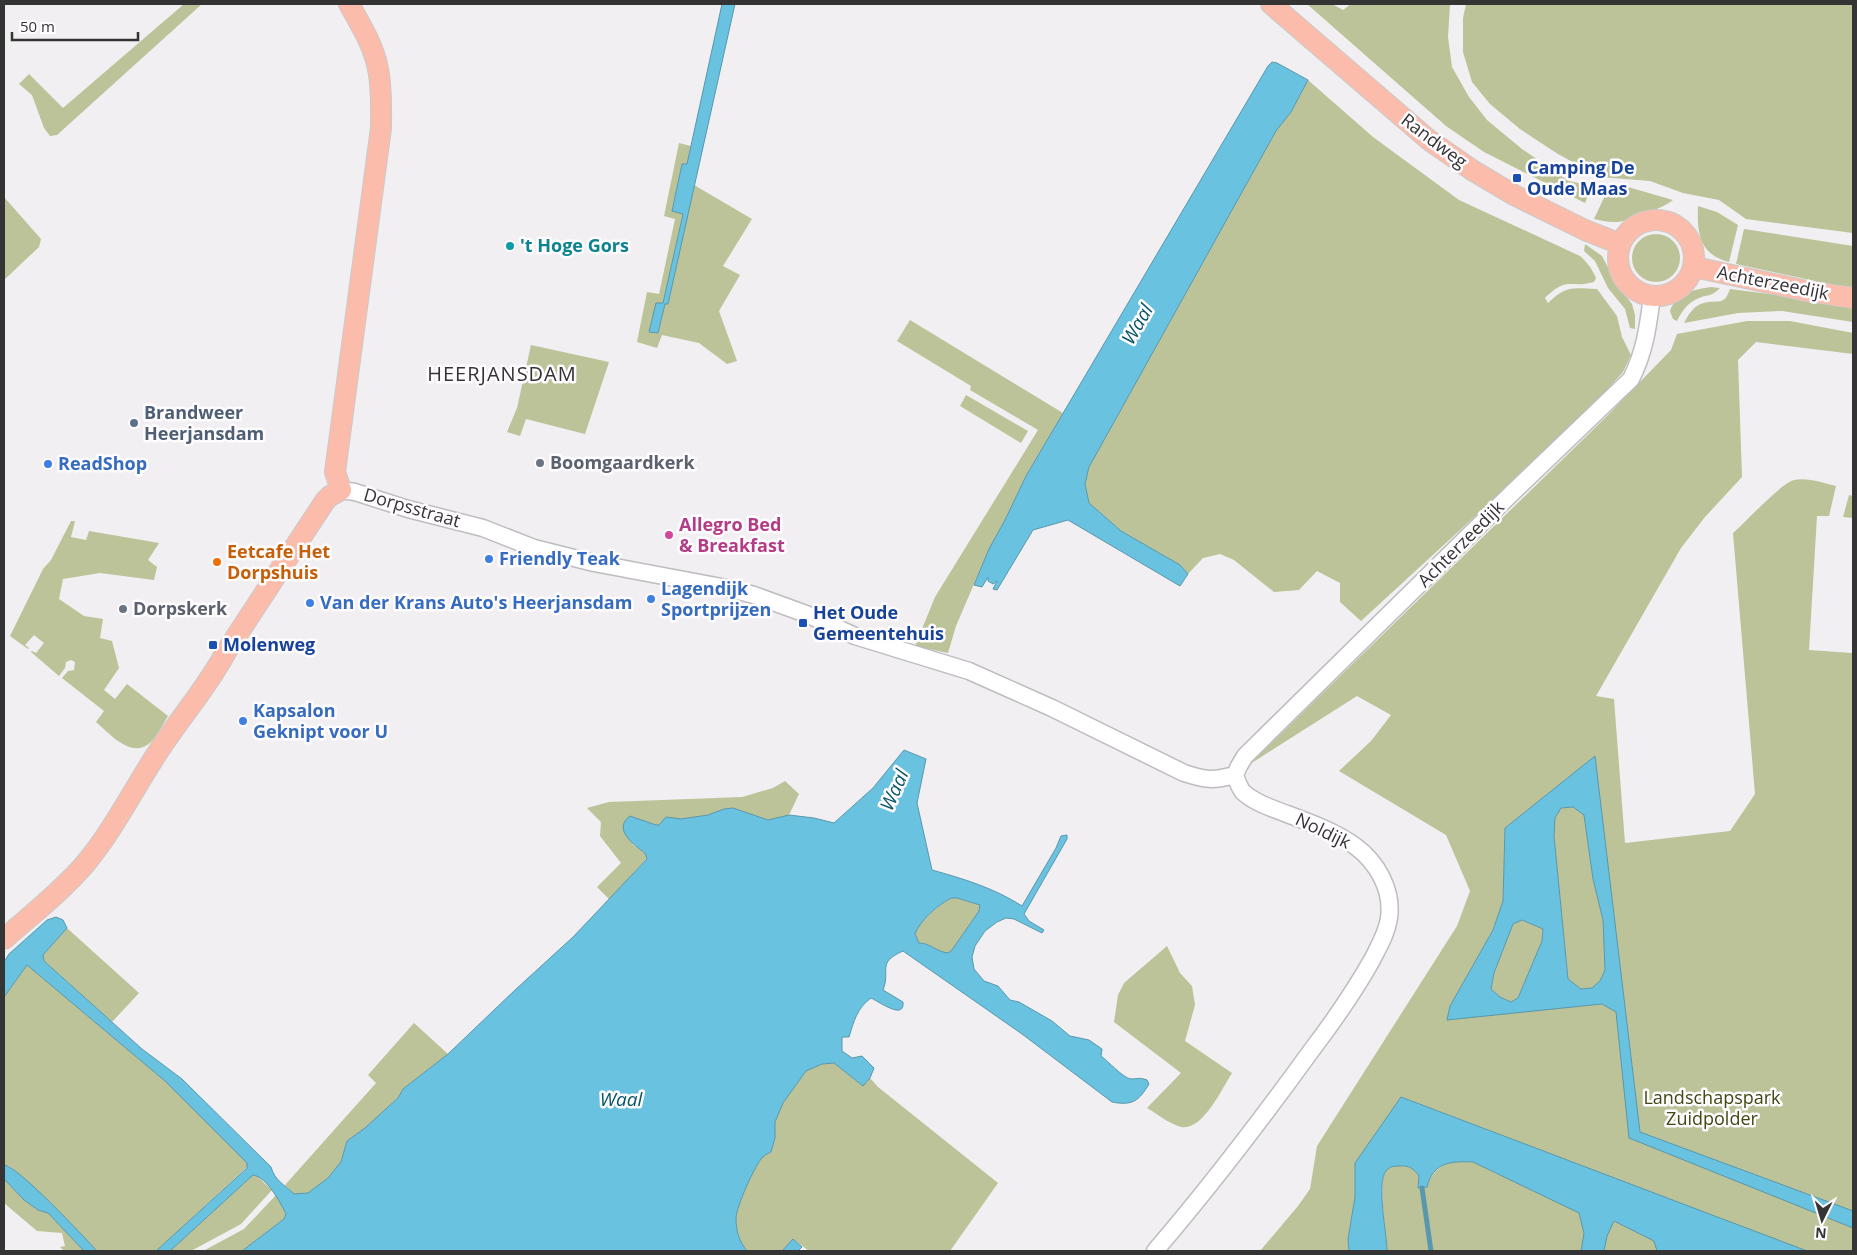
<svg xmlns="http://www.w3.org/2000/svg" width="1857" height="1255" viewBox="0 0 1857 1255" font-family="'Open Sans',sans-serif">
	<rect width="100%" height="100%" fill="#f1eff1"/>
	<!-- green -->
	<path fill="#bcc399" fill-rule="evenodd" d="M184 4H202L57 135 50 136 44 128 32 95 19 84 29 74 63 108Z
		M1307 4H1332L1343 10 1351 4H1450L1448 37 1452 67 1469 97 1487 120 1522 149 1569 181 1592 186 1585 203 1484 152 1446 126Z
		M1466 4H1853V233L1746 219 1719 200 1683 193 1650 181 1600 177 1558 154 1520 129 1490 104 1472 82 1463 52V18Z
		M1308 80 1373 137 1459 200 1580 256C1588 263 1592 269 1596 278L1594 282C1570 289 1568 275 1545 298L1548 303C1566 285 1573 288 1597 289L1617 316 1622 337 1631 355 1623 372 1603 394 1546 451 1361 621 1340 602V583L1317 571 1299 590 1274 592 1234 560 1220 554 1203 558 1188 574 1180 565 1121 531 1089 503 1085 484 1089 467 1276 131 1291 112Z
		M679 143 691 146 687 164H682L672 210 683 213 663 304 656 303 658 333 665 304H668L694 185 752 219 723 266 740 275 719 311 737 361 727 364 699 343 662 335 657 348 637 342 647 292 659 294 675 219 664 216Z
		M1610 185 1628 187 1673 200C1663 208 1626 223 1614 222 1607 222 1600 220 1594 219Z
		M4 197 41 239 39 247 4 280Z
		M1698 206 1717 212 1738 225 1729 262C1699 254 1697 233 1698 206Z
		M1744 229 1853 246V287L1838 286 1736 264Z
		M1632 258a24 24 0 1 1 48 0a24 24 0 1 1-48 0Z
		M1585 244 1602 256 1618 286 1632 304 1635 315V329L1630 328 1625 309 1608 288 1595 261 1584 251Z
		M1711 287 1720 288C1711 297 1709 294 1699 298 1688 302 1682 311 1677 321L1673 319 1670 311C1675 294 1695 289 1711 287Z
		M1730 289 1853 305V322L1782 311 1738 313 1684 323C1689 314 1694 305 1704 303 1718 299 1724 307 1730 289Z
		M910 320 1063 413 1026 476 1005 520 989 549 956 626 948 653 915 646 935 597 1038 430 970 390 971 386 897 341Z
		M1747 321H1790L1853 333V354L1756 342 1738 360 1742 477 1705 517 1681 548 1596 696 1614 699 1625 843 1730 831 1755 794 1733 533C1746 522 1781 483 1794 480 1808 477 1823 483 1836 486L1829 516H1817L1809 650 1852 653 1853 636V1251H1387C1387 1234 1377 1183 1386 1171 1389 1166 1394 1166 1400 1166 1409 1165 1414 1169 1419 1176L1418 1188 1427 1187C1433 1166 1451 1158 1471 1162 1480 1163 1489 1170 1497 1174L1519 1142 1401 1097 1355 1197 1348 1239 1349 1251H1260L1298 1206 1310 1189 1317 1146 1457 926 1470 891 1446 835 1339 771 1371 741 1391 715 1357 696 1250 764 1606 417 1671 350 1677 334ZM1595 757 1609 1008 1602 1004 1450 1006 1493 930 1503 901 1505 828Z
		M531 345 609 362 585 434 526 419 520 436 507 432 517 408Z
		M966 395 1028 431 1021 443 960 406Z
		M1849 495 1853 496V518L1843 517Z
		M71 521H75L71 537 86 540 89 531 159 543 148 560 157 567 154 580 100 573 63 579 59 599 84 616 103 619 100 638 112 641 119 668 104 690 115 699 127 684 168 716C162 725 156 740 147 745 129 757 108 732 96 722L104 711 62 678 68 671 74 670 75 662 71 660 66 662 65 668 59 676 31 652 32 651 36 653 44 643 34 635 25 645 29 648 28 649 10 636 43 569 51 560Z
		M785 781 799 794 789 815 768 821 733 808 724 809 708 815 681 819 666 818 659 825H656L632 844 645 853 647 858 610 900 597 887 621 863 600 836 601 822 587 808 609 802 742 797 773 788Z
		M1573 807 1584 815 1593 879 1603 920 1605 970 1600 981 1592 988 1581 989 1568 979 1554 836 1555 818 1561 808Z
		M951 898H957L980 905 979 911 952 950 948 953C937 952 930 943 919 943L915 934C921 919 937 907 951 898Z
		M1522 920 1543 929 1542 941 1518 998 1511 1002 1500 997 1491 989 1494 973 1513 924Z
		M67 928 139 993 112 1022 44 961 43 955Z
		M1167 946 1180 973 1192 986 1195 1005 1185 1041 1232 1073C1221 1090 1201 1135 1178 1126 1167 1122 1157 1114 1147 1108L1181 1073 1114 1022 1118 995 1124 983Z
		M27 965 165 1081 247 1163V1167L156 1251H97L43 1196 9 1166H4V997Z
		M414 1023 448 1054 403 1089 398 1098 365 1128 347 1141 341 1162 328 1178 308 1193 294 1194 285 1185 376 1083 368 1075Z
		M834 1063 863 1086 870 1078 878 1087 998 1183 950 1251H809L793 1239 782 1251H747C739 1241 736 1231 736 1218 737 1205 753 1170 761 1159 763 1156 767 1154 771 1152L775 1138V1122L783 1103 806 1071 822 1064Z
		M253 1175 257 1176 272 1190 241 1224 191 1251H170Z
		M4 1179 24 1200 38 1210 48 1213 84 1251H64L60 1247 65 1246 62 1233 37 1231 4 1203Z
		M276 1195 286 1214 284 1219 242 1251H203L244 1229Z"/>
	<!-- water -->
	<path fill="#69c2df" stroke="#5997ac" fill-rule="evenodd" d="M722 4H735L668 304H665L658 333 649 332 656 303H663L683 214 672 211 682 164H687Z
		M1272 62 1277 63 1308 80 1291 112 1276 131 1089 467 1085 484 1089 503 1121 531 1180 565 1188 574 1180 586 1068 520 1033 530 997 590 993 589 997 581 993 584 988 581V577L982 587 974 585 989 549 1005 520 1026 476 1268 66Z
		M904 750 926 759 917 803 932 870C964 879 994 888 1022 906L1056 848 1061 836 1067 835V839L1024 914 1029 921 1044 930 1042 933 1014 919 1006 918 997 922 985 931 975 946 972 957 974 969 984 981 998 986 1010 1000 1019 1002 1052 1021 1070 1036 1089 1040 1102 1049 1101 1056C1108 1061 1123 1078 1131 1079 1138 1079 1138 1077 1147 1080L1149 1084C1139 1101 1132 1106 1112 1102L1022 1034 903 951C876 963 891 970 883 990L903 1002C905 1021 878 1001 871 998 857 1008 854 1021 849 1037H842V1051L852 1058 862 1056 874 1068 870 1078 863 1086 834 1063 822 1064 806 1071 783 1103 775 1122V1138L771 1152C767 1154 763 1156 761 1159 753 1170 737 1205 736 1218 736 1231 739 1241 747 1251H242L284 1219 286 1214C280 1202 267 1177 253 1175L170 1251H156L247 1168V1163L165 1081 27 965 4 997V962L9 954 47 920 56 917 63 920 67 928 43 955 44 961 142 1049 182 1079 271 1167C275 1181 284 1184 294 1194L308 1193 328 1178 341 1162 347 1141 365 1128 398 1098 403 1089 448 1054 515 990 573 937 647 859 645 853C634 845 612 829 630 816L656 825H659L666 817 681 819 708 815 724 809 733 808 768 820 789 815 814 818 834 823 873 788ZM951 898H957L980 905 979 911 952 950 948 953C937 952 930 943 919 943L915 934C921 919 937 906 951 898Z
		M1595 756 1640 1132 1853 1211V1228L1629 1138 1616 1012 1602 1004 1447 1020 1450 1006 1493 930 1503 901 1505 828ZM1573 807 1584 815 1593 879 1603 920 1605 970 1600 981 1592 988 1581 989 1568 979 1554 836 1555 818 1561 808ZM1522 920 1543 929 1542 941 1518 998 1511 1002 1500 997 1491 989 1494 973 1513 924Z
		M1401 1097 1807 1251H1657L1654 1241 1614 1221 1607 1236 1604 1251H1581L1584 1233 1579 1213 1473 1162C1451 1161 1433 1162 1427 1187L1418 1188 1419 1176C1414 1169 1409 1165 1400 1166 1394 1166 1390 1166 1386 1171 1376 1183 1387 1234 1387 1251H1349L1348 1239 1355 1197V1163Z
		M4 1165C18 1166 84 1237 97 1251H84L48 1213 38 1210 24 1200 4 1179Z
		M793 1239 802 1247 798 1251H782Z"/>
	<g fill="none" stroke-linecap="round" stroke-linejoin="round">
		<!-- stream -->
		<path stroke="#5997ac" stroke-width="5" d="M1422 1188 1431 1251"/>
		<!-- minor casing -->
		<g stroke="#bebcbf" stroke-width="19">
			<path id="minor" d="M341 490 355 492 408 509 483 528 534 548 594 563 727 588 754 595 806 614 855 636 969 671 1052 708 1184 773C1206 780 1212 781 1235 775
				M1235 775 1239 766 1245 756 1510 495 1631 379C1645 351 1648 327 1652 296
				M1155 1251C1210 1187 1261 1120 1311 1051 1333 1022 1354 992 1372 960 1379 946 1387 933 1389 918 1393 890 1377 862 1355 846 1334 831 1311 823 1287 814 1272 808 1255 803 1243 792 1239 787 1237 781 1235 775"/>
		</g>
		<!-- major casing -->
		<g stroke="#cacaca" stroke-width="22">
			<path id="major" d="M1271 4 1429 140 1472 170 1514 195 1585 230 1620 244
				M1618 258a38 38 0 1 1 76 0a38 38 0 1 1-76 0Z
				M1694 267 1807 291 1853 298
				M4 939C31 915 61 892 85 864 116 827 137 782 164 743 185 712 209 684 226 652L325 501 330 496 341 490 335 472 381 128C381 108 382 88 378 69 374 46 360 24 349 4"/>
		</g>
		<!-- minor -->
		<use href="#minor" stroke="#fff" stroke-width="16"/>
		<!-- major -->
		<use href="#major" stroke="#fbbcab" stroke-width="20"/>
	</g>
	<!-- markers -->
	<g fill="#1a4fb4" stroke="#fefcff" stroke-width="2">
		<rect x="1512" y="173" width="10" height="10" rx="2.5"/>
		<rect x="798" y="618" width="10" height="10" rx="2.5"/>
		<rect x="208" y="640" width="10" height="10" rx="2.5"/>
	</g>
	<circle fill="#0f9aa8" stroke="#fefcff" stroke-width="2" cx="510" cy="246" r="5"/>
	<circle fill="#5c6f8a" stroke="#fefcff" stroke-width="2" cx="134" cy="423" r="5"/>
	<g fill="#6b7280" stroke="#fefcff" stroke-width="2">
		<circle cx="540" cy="463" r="5"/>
		<circle cx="123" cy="609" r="5"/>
	</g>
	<g fill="#3f7fe0" stroke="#fefcff" stroke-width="2">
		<circle cx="48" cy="464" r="5"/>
		<circle cx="489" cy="559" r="5"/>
		<circle cx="651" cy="599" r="5"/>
		<circle cx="310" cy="603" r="5"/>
		<circle cx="243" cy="721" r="5"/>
	</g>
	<circle fill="#d1479c" stroke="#fefcff" stroke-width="2" cx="669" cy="535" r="5"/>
	<circle fill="#e8710a" stroke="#fefcff" stroke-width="2" cx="217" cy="562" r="5"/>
	<g text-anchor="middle" stroke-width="5" stroke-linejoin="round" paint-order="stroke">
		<!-- street labels -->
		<g font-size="18" fill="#353435" stroke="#fefcff">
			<text transform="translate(1434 141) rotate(37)" y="6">Randweg</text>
			<text transform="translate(1773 283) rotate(11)" y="6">Achterzeedijk</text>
			<text transform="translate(412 508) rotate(16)" y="6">Dorpsstraat</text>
			<text transform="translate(1461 544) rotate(-45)" y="6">Achterzeedijk</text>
			<text transform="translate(1323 831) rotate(26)" y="6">Noldijk</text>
		</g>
		<!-- transit labels -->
		<g font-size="18" font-weight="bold" fill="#164399" stroke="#fefcff" text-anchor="start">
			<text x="1527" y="174">Camping De<tspan x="1527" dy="21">Oude Maas</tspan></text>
			<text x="813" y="619">Het Oude<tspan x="813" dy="21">Gemeentehuis</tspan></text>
			<text x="223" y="651">Molenweg</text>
		</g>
		<!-- culture labels -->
		<g font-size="18" font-weight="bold" fill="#0d838f" stroke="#fefcff" text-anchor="start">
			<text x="520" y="252">'t Hoge Gors</text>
		</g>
		<!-- service labels -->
		<g font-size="18" font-weight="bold" fill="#4e5e75" stroke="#fefcff" text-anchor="start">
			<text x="144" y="419">Brandweer<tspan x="144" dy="21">Heerjansdam</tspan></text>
		</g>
		<!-- worship labels -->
		<g font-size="18" font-weight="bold" fill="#5b616d" stroke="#fefcff" text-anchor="start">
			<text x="550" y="469">Boomgaardkerk</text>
			<text x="133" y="615">Dorpskerk</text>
		</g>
		<!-- shop labels -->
		<g font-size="18" font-weight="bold" fill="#366cbe" stroke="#fefcff" text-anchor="start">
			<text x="58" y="470">ReadShop</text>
			<text x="499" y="565">Friendly Teak</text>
			<text x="661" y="595">Lagendijk<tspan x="661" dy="21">Sportprijzen</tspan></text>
			<text x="320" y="609">Van der Krans Auto's Heerjansdam</text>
			<text x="253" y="717">Kapsalon<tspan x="253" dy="21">Geknipt voor U</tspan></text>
		</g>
		<!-- hotel labels -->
		<g font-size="18" font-weight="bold" fill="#b23c85" stroke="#fefcff" text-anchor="start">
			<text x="679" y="531">Allegro Bed<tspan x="679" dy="21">&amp; Breakfast</tspan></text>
		</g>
		<!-- food labels -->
		<g font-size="18" font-weight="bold" fill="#c56008" stroke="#fefcff" text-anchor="start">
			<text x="227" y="558">Eetcafe Het<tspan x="227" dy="21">Dorpshuis</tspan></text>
		</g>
		<!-- park labels -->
		<g font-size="18" fill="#414812" stroke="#fefcff">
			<text x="1712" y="1104">Landschapspark<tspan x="1712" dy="21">Zuidpolder</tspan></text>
		</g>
		<!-- water labels -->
		<g font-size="19" font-style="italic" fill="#065569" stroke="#fefcff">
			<text transform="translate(1137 324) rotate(-60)" y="7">Waal</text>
			<text transform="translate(894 790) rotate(-66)" y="7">Waal</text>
			<text x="621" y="1106">Waal</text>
		</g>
		<!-- quarter labels -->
		<g font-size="20" letter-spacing="1" fill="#353435" stroke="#fefcff">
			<text x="502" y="381">HEERJANSDAM</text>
		</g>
	</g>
	<!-- border -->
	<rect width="1857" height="1255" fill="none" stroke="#353435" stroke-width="10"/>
	<!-- north arrow -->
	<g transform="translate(1822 1220) rotate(185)" stroke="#fefcff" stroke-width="4" paint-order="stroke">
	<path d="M0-4L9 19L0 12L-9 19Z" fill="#353435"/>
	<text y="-8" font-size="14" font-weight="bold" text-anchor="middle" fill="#353435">N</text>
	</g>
	<!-- scale -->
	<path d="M12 32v8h126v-8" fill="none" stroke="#353435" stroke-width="2.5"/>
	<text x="20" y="32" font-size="15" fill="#353435" stroke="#fefcff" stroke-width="4" paint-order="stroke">50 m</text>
</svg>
